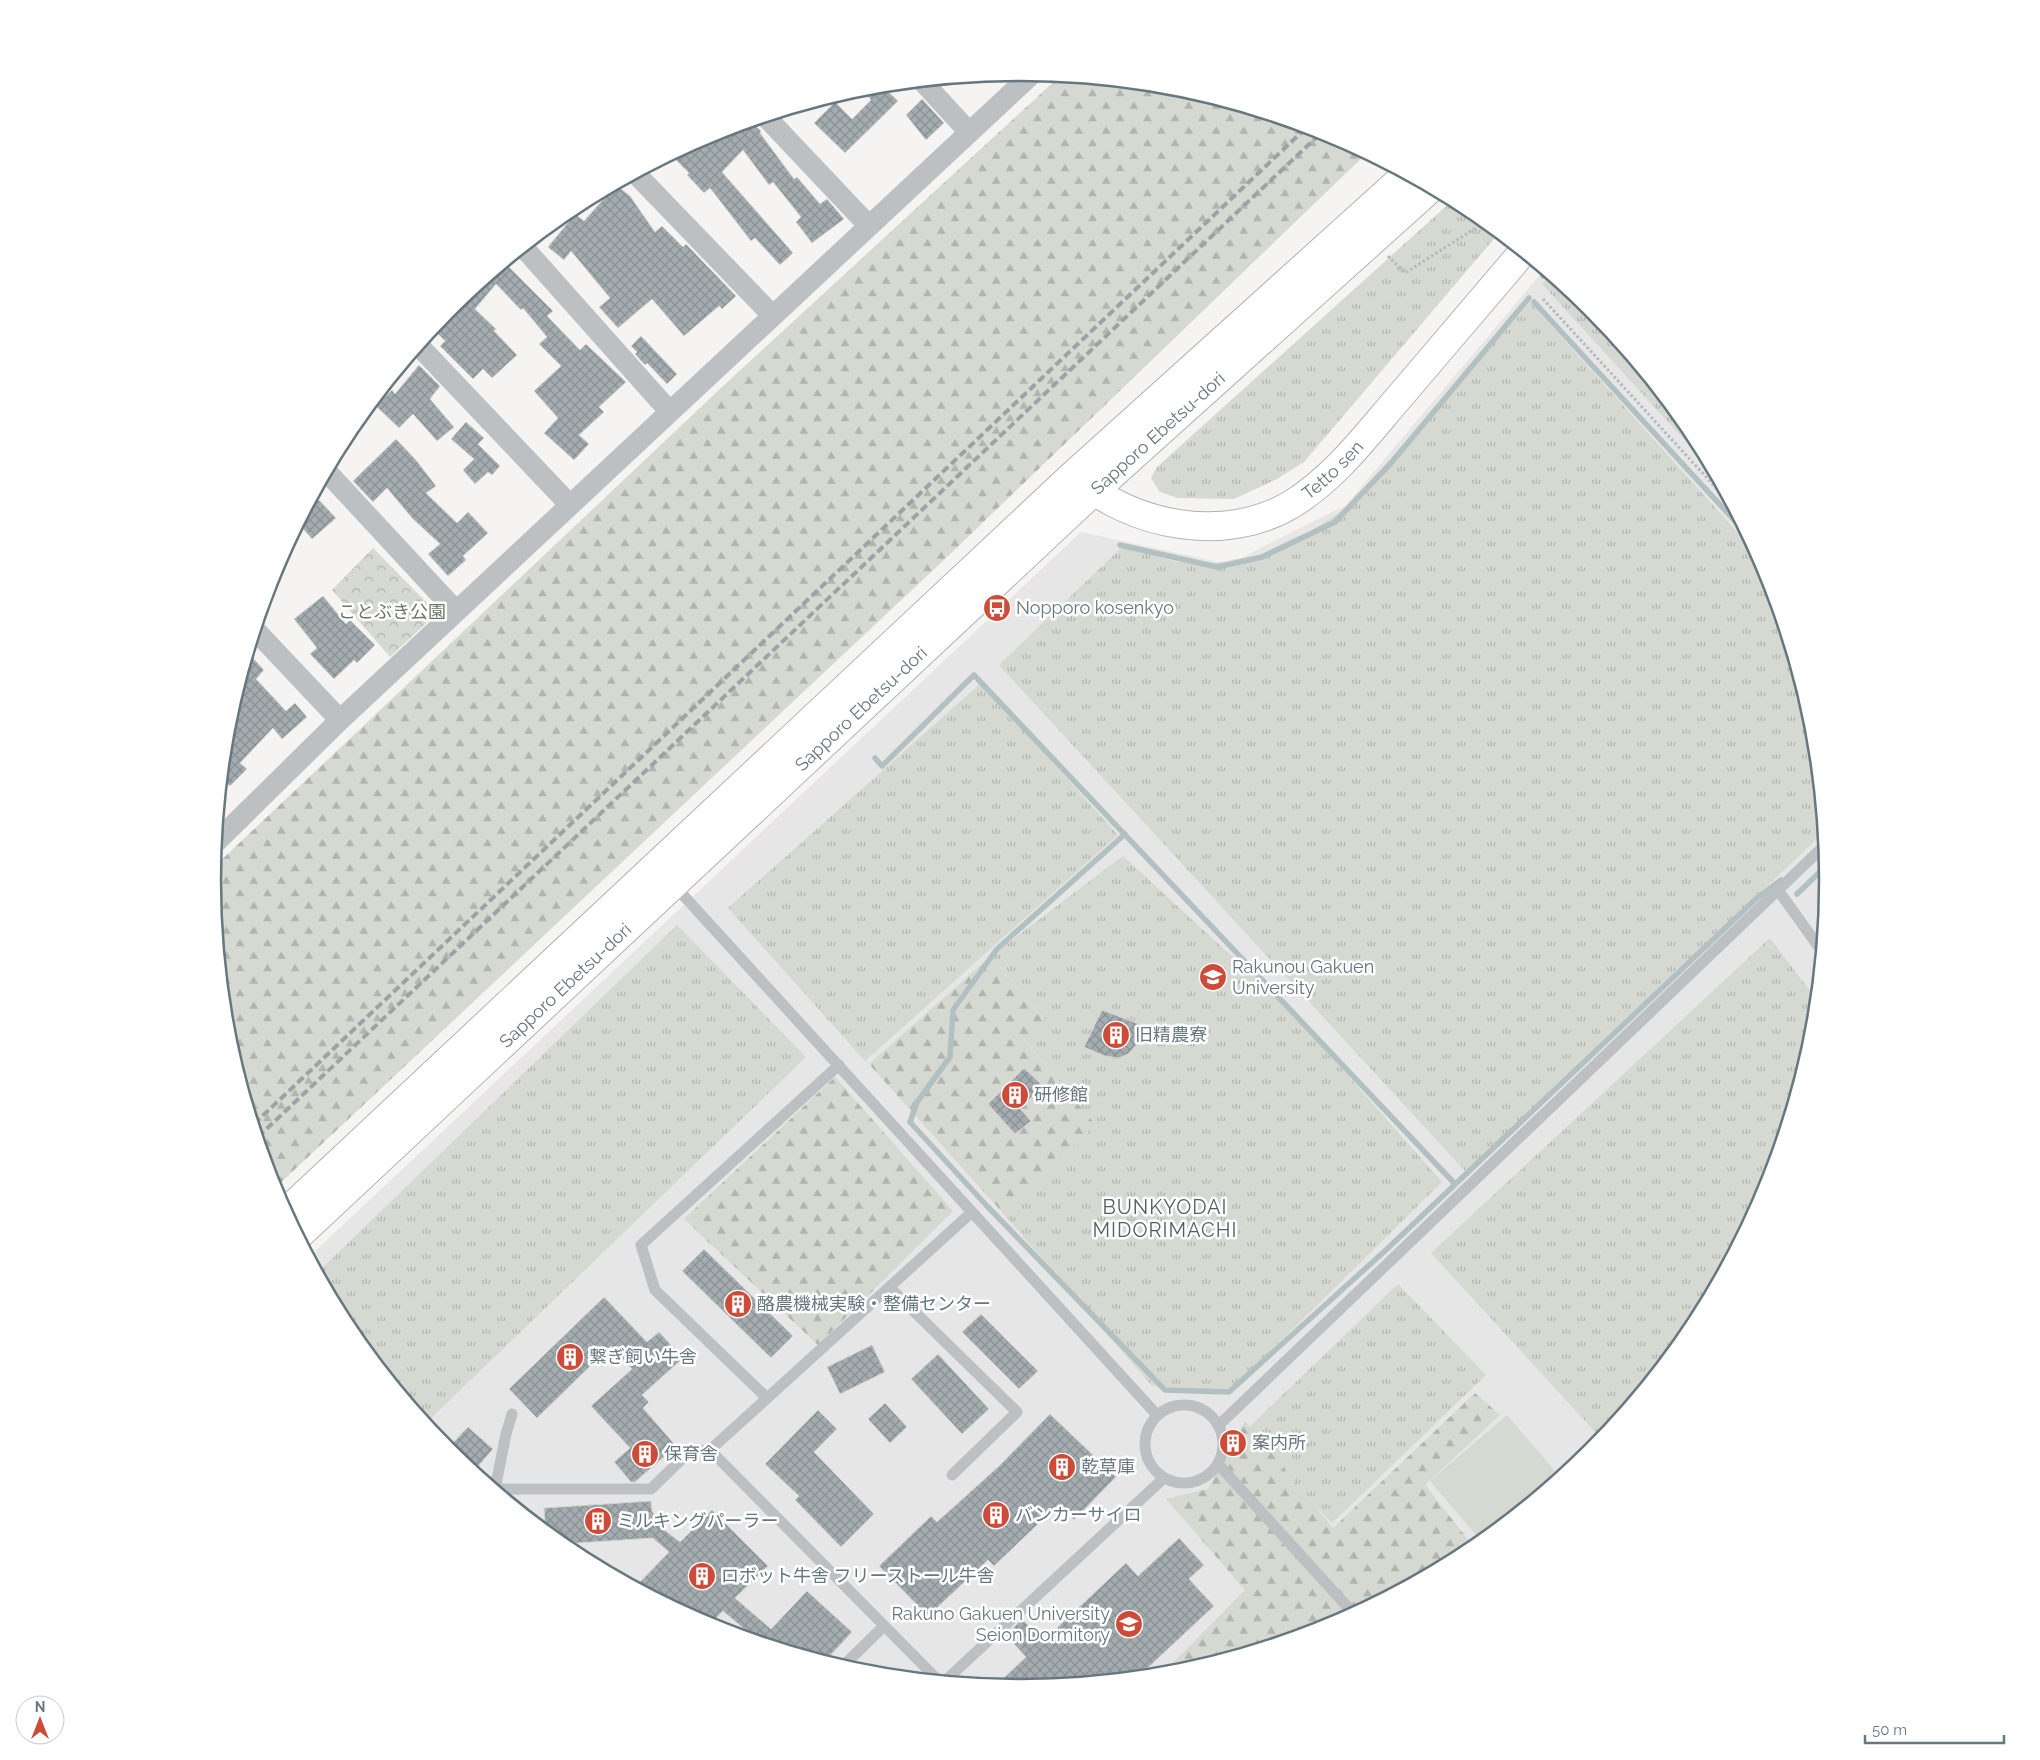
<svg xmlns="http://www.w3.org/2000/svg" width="2040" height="1760" viewBox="0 0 2040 1760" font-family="Raleway,'Noto Sans JP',sans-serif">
	<defs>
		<pattern id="grass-tufts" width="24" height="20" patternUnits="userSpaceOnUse" patternTransform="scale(1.25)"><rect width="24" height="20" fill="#d5d9d1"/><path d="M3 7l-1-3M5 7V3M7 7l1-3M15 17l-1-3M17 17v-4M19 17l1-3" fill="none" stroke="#b1b5af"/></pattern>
		<pattern id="forest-firs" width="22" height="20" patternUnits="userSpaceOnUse" patternTransform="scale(1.25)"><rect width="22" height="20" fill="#d5d9d1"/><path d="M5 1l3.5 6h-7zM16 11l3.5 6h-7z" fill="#b1b5af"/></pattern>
		<pattern id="park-crowns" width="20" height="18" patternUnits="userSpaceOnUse" patternTransform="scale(1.25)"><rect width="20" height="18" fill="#d5d9d1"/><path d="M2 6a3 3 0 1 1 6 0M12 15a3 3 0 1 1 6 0" fill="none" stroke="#b1b5af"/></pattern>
		<pattern id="building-cross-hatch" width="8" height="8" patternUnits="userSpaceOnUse" patternTransform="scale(1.25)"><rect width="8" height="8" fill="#a4acb0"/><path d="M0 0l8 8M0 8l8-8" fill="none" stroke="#899194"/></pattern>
	</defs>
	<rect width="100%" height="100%" fill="#f5f4f2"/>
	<!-- built -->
	<path fill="#e5e6e5" d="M1544 270 1591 309 1692 432 1766 571 1812 723 1827 880 1812 1038 1766 1189 1691 1329 1591 1451 1468 1552 1329 1626 1177 1672 1020 1687 862 1672 711 1626 571 1551 449 1451 348 1328 310 1256 1081 532 1219 562 1241 558 1346 505Z"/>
	<!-- grass -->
	<path fill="url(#grass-tufts)" d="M1453 200 1469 209 1499 233 1304 462 1277 479 1234 499 1177 498 1159 491 1151 478 1156 468Z
		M1550 275 1591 309 1692 432 1712 470 1542 284Z
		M1530 302 1756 553 1766 571 1812 723 1823 833 1466 1172 999 665 1122 547 1177 562 1247 563 1292 544 1361 498Z
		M981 683 1118 835 865 1061 728 908Z
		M1123 856 1289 1009 1442 1182 1229 1392 1152 1386 1001 1211 1096 1125 1024 1039 1045 1020 991 956Z
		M677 925 806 1057 426 1423 348 1328 318 1272Z
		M1770 938 1816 999 1812 1038 1766 1189 1691 1329 1619 1417 1598 1435 1431 1253Z
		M1398 1284 1486 1375 1332 1523 1244 1432Z"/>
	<!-- forest -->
	<path fill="url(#forest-firs)" d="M1060 76 1178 88 1329 134 1366 154 945 559 274 1189 228 1037 213 880 214 867 722 387Z
		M991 956 1045 1021 1024 1040 1096 1125 1001 1211 869 1064Z
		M835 1077 953 1211 818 1345 684 1219Z
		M1475 1393 1500 1415 1425 1485 1474 1547 1329 1626 1177 1672 1163 1673 1245 1590 1166 1499 1208 1489 1245 1421 1333 1528Z"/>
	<!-- park -->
	<path fill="url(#park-crowns)" d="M373 548 437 613 390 657 332 590Z"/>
	<!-- garden -->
	<path fill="#d5d9d1" d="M1507 1415 1560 1477 1481 1541 1430 1481Z"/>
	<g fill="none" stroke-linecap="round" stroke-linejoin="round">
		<!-- stream -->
		<path stroke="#b3c0c2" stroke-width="5.5" d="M1543 276 1546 272
			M1534 302 1746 533
			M1120 545 1217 567 1262 557 1335 522 1391 463 1529 298
			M875 758 882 766 974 675 1455 1184
			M1125 834 997 949 953 1010 950 1057 917 1102 910 1122 986 1205 1165 1390 1229 1392 1387 1249 1757 898 1781 880
			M1797 894 1826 866"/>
	</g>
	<!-- building -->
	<path fill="url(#building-cross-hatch)" stroke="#d6d6d4" d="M882 86 898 101 845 153 814 123 835 102 852 119 871 100 862 88Z
		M922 99 944 123 926 140 906 115Z
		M751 122 761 131 760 133 794 179 797 177 820 204 827 199 844 219 812 243 796 222 801 217 773 182 769 185 743 150 722 172 793 253 780 265 755 238 751 241 710 188 704 193 687 175 689 173 671 155 711 134Z
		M616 185 630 196 655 232 662 226 683 247 686 244 736 296 722 309 719 306 684 336 652 299 618 328 599 307 610 298 571 251 564 260 548 247 575 214 584 221Z
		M505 263 553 311 547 316 580 350 586 344 626 382 599 407 604 412 579 435 589 444 574 460 544 433 558 418 534 391 561 366 539 344 547 337 523 308 521 310 496 284 475 309 496 329 494 331 517 355 492 378 483 369 473 379 440 346 445 341 433 329 449 309Z
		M641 336 677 374 667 384 647 363 645 365 635 354 637 352 631 346Z
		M419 365 440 386 430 399 454 427 437 441 413 414 399 428 376 406 392 390 395 394Z
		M466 422 484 438 478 444 500 466 492 475 488 472 475 484 463 470 474 459 451 439Z
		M396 439 416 460 436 486 426 493 457 523 468 512 488 533 463 556 466 560 448 576 428 554 440 544 412 518 387 488 373 502 353 481Z
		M319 500 336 518 312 539 299 524 305 513Z
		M323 596 346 624 350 620 375 645 357 663 354 660 334 679 310 654 317 648 294 619Z
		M249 654 264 670 256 679 286 711 295 703 307 717 282 739 273 728 240 763 247 769 230 786 224 780 222 782 228 722Z
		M1102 1010 1144 1026 1138 1043 1128 1054 1119 1058 1105 1056 1084 1047Z
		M1024 1068 1043 1086 1020 1109 1031 1121 1015 1134 988 1104Z
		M704 1249 793 1336 771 1358 682 1271Z
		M604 1297 647 1342 659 1332 683 1358 642 1395 649 1402 643 1408 676 1446 635 1482H631L614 1462 630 1448 591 1406 632 1369 611 1346 537 1418 509 1389Z
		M981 1314 1038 1371 1019 1389 962 1332Z
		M872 1345 885 1372 840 1394 827 1367Z
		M938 1354 989 1409 962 1434 911 1379Z
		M885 1403 907 1427 890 1443 868 1419Z
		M818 1410 837 1429 814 1452 874 1514 841 1547 795 1500 799 1496 765 1464Z
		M1050 1414 1116 1477 1074 1520 1058 1505 994 1566 988 1560 928 1616 879 1566 931 1516 937 1522 999 1466Z
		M468 1427 493 1449 474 1471 447 1449Z
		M651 1501 652 1511 663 1529 680 1542 712 1510 768 1566 735 1598 771 1629 807 1591 852 1632 825 1661 757 1640 723 1611 709 1625 636 1586 669 1552 653 1538 562 1544 545 1530 544 1508Z
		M1179 1538 1204 1565 1189 1579 1214 1606 1139 1676 1020 1688 996 1685 1026 1657 1006 1635 1022 1619 1043 1641 1126 1563 1138 1576Z"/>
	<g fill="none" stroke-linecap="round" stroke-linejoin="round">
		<!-- secondary casing -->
		<g stroke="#afb4b7" stroke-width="30">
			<g id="secondary">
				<path id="s1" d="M1076 477C1133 527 1226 544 1292 504 1336 477 1368 433 1402 394 1442 347 1482 300 1522 253"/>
			</g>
		</g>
		<!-- highway casing -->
		<g stroke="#b0b4b6" stroke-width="30">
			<g id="highway">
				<path d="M286 1212 1073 475 1406 175"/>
				<path id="s2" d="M299 1235 1093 492 1431 188"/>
			</g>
		</g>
		<!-- path -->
		<path stroke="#b6b9bb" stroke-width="3" stroke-dasharray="2.5 2.5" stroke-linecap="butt" d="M1388 256 1405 273 1485 222
			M1543 299 1730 503"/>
		<!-- lane -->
		<path stroke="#bcc0c3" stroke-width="11" d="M673 884 1157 1415
			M1778 890 1821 950
			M889 1287 1017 1412 952 1475
			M767 1398 655 1290 641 1245 839 1065
			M1145 1444a39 39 0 1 1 78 0a39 39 0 1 1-78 0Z
			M1219 1425 1824 846
			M1218 1464 1353 1613
			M495 1489 506 1434 512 1414
			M496 1489H651L690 1451 710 1450
			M843 1666 884 1626
			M937 1679 710 1450 972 1212
			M946 1680 1164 1478"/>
		<!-- street -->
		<path stroke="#bcc0c3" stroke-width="21" d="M923 82 969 132
			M766 117 869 226
			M636 174 773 316
			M524 248 670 412
			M419 346 570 505
			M327 472 456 611
			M256 631 340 720
			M216 842 340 720 1032 74"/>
		<!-- secondary -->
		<use href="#secondary" stroke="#fff" stroke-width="28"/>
		<!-- highway -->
		<use href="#highway" stroke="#fff" stroke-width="28"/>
		<!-- rail -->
		<path stroke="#9ca3a7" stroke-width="4" stroke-dasharray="8 4" stroke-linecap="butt" d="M254 1124 1307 127
			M258 1137 1322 132"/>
	</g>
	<!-- icons -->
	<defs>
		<g id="bus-disc" transform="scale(1.4375)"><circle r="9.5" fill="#cd4c39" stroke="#fff"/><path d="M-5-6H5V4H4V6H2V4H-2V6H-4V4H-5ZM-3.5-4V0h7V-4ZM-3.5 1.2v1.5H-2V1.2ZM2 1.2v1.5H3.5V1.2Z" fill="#fff"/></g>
		<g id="university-disc" transform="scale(1.4375)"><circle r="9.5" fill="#cd4c39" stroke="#fff"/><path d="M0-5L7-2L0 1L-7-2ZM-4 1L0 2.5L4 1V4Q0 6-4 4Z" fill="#fff"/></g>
		<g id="building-disc" transform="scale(1.4375)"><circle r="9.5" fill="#cd4c39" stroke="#fff"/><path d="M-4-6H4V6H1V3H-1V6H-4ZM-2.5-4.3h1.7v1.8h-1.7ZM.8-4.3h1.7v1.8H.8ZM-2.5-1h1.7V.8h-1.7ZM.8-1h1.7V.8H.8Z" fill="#fff"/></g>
	</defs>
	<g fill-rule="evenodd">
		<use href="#bus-disc" x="997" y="608"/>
		<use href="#university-disc" x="1213" y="977"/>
		<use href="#building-disc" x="1116" y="1035"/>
		<use href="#building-disc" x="1015" y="1095"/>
		<use href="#building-disc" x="738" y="1304"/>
		<use href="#building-disc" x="570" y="1357"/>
		<use href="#building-disc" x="1233" y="1443"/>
		<use href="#building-disc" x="645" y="1454"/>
		<use href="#building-disc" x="1062" y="1467"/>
		<use href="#building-disc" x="996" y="1515"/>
		<use href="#building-disc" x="598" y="1521"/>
		<use href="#building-disc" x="702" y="1576"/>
		<use href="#university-disc" x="1129" y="1624"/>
	</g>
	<g text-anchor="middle" stroke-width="5" stroke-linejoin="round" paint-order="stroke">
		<!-- street labels -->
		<g font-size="18" fill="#67777f" stroke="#fff">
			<text dy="6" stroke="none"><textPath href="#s2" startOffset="1175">Sapporo Ebetsu-dori</textPath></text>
			<text dy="6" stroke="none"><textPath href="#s1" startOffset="285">Tetto sen</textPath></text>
			<text dy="6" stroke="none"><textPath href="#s2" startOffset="770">Sapporo Ebetsu-dori</textPath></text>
			<text dy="6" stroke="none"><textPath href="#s2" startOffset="365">Sapporo Ebetsu-dori</textPath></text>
		</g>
		<!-- poi labels -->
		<g font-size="18" fill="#67777f" stroke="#fff" text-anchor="start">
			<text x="1016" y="614">Nopporo kosenkyo</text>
			<text x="1232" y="973">Rakunou Gakuen<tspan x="1232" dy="21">University</tspan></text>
			<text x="1135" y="1041">旧精農寮</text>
			<text x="1034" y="1101">研修館</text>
			<text x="757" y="1310">酪農機械実験・整備センター</text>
			<text x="589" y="1363">繋ぎ飼い牛舎</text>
			<text x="1252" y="1449">案内所</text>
			<text x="664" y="1460">保育舎</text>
			<text x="1081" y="1473">乾草庫</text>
			<text x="1015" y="1521">バンカーサイロ</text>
			<text x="617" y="1527">ミルキングパーラー</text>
			<text x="721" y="1582">ロボット牛舎 フリーストール牛舎</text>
			<text x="1110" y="1620" text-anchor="end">Rakuno Gakuen University<tspan x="1110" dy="21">Seion Dormitory</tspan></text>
		</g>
		<!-- park labels -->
		<g font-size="18" fill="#6b7765" stroke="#fff">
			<text x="392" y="618">ことぶき公園</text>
		</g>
		<!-- quarter labels -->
		<g font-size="20" letter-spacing="1" fill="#545f65" stroke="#fff">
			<text x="1165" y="1214">BUNKYODAI<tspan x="1165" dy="23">MIDORIMACHI</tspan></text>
		</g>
	</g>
	<!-- crop -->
	<path d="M0 0H2040V1760H0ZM221 880a799 799 0 1 1 1598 0a799 799 0 1 1-1598 0Z" fill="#fff" fill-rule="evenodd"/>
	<path fill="none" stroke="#67777f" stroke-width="2.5" d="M221 880a799 799 0 1 1 1598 0a799 799 0 1 1-1598 0Z"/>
	<!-- north arrow -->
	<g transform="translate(40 1720)"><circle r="24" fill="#ffffff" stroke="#c2c9cc"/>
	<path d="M0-4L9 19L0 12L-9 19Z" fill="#cd4c39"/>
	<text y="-8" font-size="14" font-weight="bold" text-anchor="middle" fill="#67777f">N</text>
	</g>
	<!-- scale -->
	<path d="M1865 1735v8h139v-8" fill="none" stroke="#67777f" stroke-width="2.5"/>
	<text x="1872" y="1735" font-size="15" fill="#67777f" stroke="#ffffff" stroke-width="4" paint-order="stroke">50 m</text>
</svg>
